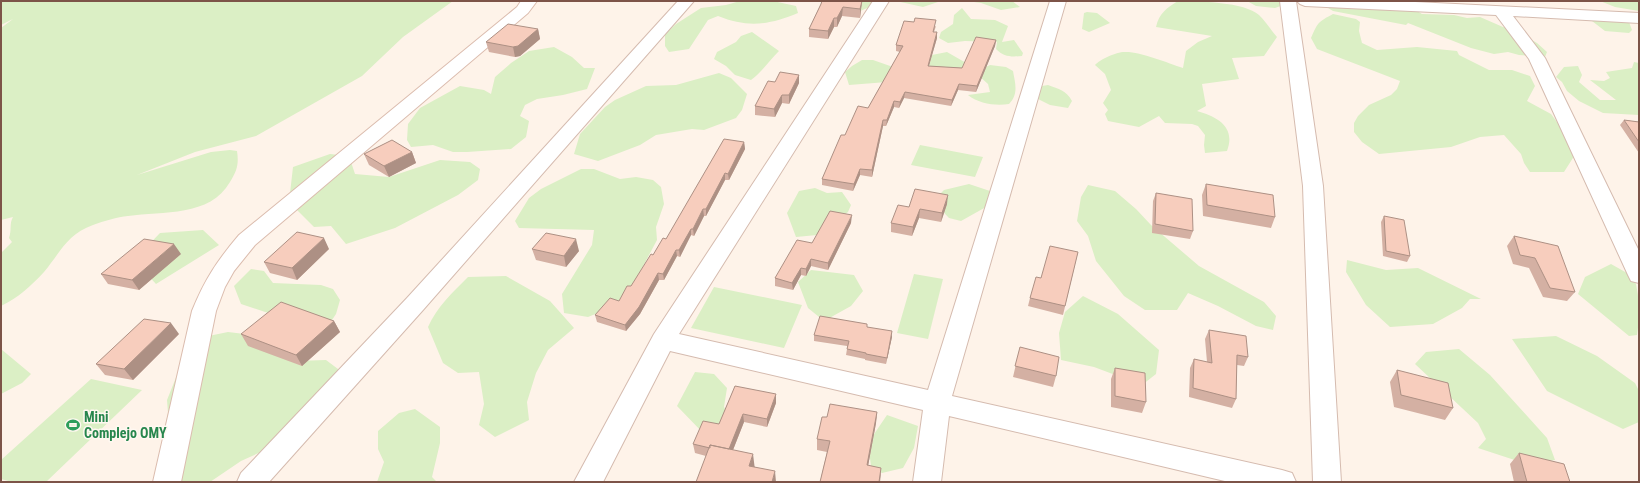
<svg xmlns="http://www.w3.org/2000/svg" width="1640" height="483" viewBox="0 0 1640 483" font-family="'Roboto Condensed',sans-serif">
	<rect width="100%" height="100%" fill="#fef3e9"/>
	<!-- green -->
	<path fill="#dbefc5" d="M1 1H453L403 37 362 76 256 136 195 152 137 175 211 152 230 150 237 151C239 164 237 171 230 182 210 217 163 211 128 216 117 217 104 221 93 225 67 234 60 253 44 272 31 286 18 298 1 306V253L12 242 9 238C12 230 9 224 13 217L1 220V90L2 89H1V28L13 19 1 25Z
		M740 1H773L796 6 798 13C769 25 748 28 718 16L708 20 689 49 669 52 665 46V34L676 24 701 8 726 5Z
		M849 1H941L923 7 896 1 881 2 858 12Z
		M967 1H1012L1020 7 1001 10 981 3Z
		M1178 1C1198 1 1245 2 1259 15 1266 22 1271 30 1277 37L1264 56 1232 58 1239 79 1202 84 1206 106 1197 111C1218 117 1236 127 1227 151L1205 153 1204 145 1205 135 1198 126 1192 124 1165 123 1159 116 1139 127 1108 121 1105 114 1108 110 1103 103 1111 90 1105 74 1095 65C1100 59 1118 51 1126 52 1141 52 1168 63 1183 68L1186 51 1198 42 1212 36 1156 27C1159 13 1167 8 1178 1Z
		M1247 1H1295L1275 8 1256 6Z
		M1301 1H1400L1422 14 1454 15 1467 18 1480 17 1503 27 1511 28 1537 43 1547 52 1545 57 1519 55 1508 52 1494 54 1471 48 1408 23 1406 25 1333 11 1320 3Z
		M1600 1H1639V11L1615 7Z
		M962 8 971 19 995 20 1008 26 1002 42 1014 40 1023 53 1022 56C1011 57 1004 57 996 49L997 42 965 41 948 43 939 38 941 32 953 24 954 15Z
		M1087 12 1097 13 1110 23 1089 32 1082 29 1084 13Z
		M1333 14 1356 19 1360 22 1359 31 1362 43 1377 50 1417 47 1457 51 1459 55 1489 70H1512L1530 76 1535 86 1527 101 1551 114 1578 150 1564 172H1530L1524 163 1521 154 1504 135 1480 137 1451 147 1379 154 1362 142 1354 132V123L1358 116 1369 105 1391 95 1397 89 1400 81 1317 49 1311 38C1318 22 1318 22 1333 14Z
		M1592 18 1629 22 1632 30 1629 33 1605 31 1592 21Z
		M752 32 779 51C769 61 762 72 751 80L735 75 726 66 714 59 717 52 736 42 741 36Z
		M554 47 572 57 584 68H595L587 89 563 95 537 99 525 105 520 116 529 121 526 137 511 149 467 152H453L433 145 411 147 407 140 408 124 420 108 460 86 484 90 491 94 495 77 511 63 529 51Z
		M947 52 980 71 931 83 927 61 932 55Z
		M862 60H873L893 67 887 82 849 85 845 72 852 66Z
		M1634 62 1639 63V86H1638L1639 87V115L1603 113 1579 101 1567 91 1562 82 1556 77 1564 67 1578 66 1582 75 1579 82 1600 100H1616L1590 80 1604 81 1610 78 1606 72 1632 68Z
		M990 65 1006 67 1013 71C1015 83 1019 94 1009 104 996 106 979 104 968 95L990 92 988 84 978 75 982 69Z
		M719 73 731 78 747 94 742 110 736 118 704 130 692 129 656 135 640 145 598 161 574 154 580 134 605 107 615 100 646 86 676 85Z
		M1048 85C1059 89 1066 90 1072 101L1068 108 1050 105 1034 97 1036 87Z
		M920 145 983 157 975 177 911 165Z
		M330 154 349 156 355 174 389 177 440 160 470 162 480 169 478 180 458 195 395 228 346 244 331 226 314 227 289 202 293 167Z
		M581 169H594L620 179 636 177 653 180 661 187 664 204 656 227 657 240 631 289 620 304 588 317 564 313 562 294 592 245 594 230 519 228 515 221 529 198 541 189Z
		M969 184 990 191 986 207 961 221 949 218 933 201 944 190Z
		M1088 185 1115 191 1136 209 1151 225 1199 266 1264 302 1276 316 1273 330 1256 326 1218 306 1188 293 1177 310H1145L1124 296 1096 261 1088 236 1077 221 1081 197Z
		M815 188 827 193 842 192 851 205 848 212 817 235 796 237 787 213 799 191Z
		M203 230 219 245 156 284 134 260 160 233Z
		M1347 260 1386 270 1418 268 1481 299H1470L1462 308 1433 324 1390 327 1366 305 1346 272Z
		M1611 264 1634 277C1640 296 1640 316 1637 335L1629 336 1578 294 1585 277Z
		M251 269 264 271 273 283 321 285 333 289 340 300 336 314 328 326 310 327 241 304 234 286Z
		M811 270 854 275 863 291 851 306 824 321 808 308 798 282Z
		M914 274 943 279 928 339 897 333Z
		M506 276 550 301 574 328 548 350 536 373 527 402 529 420 495 437 479 425 484 404 479 372 458 373 443 363 428 327C437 307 452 293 468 277Z
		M714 287 802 305 784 348 691 328Z
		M1083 296 1118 314 1159 350 1156 374 1142 385 1094 367 1061 360 1059 333 1065 312Z
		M228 332 253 335 296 361 326 360 338 369V384L263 451 241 461 210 482H180L164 431 168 413 167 400 193 335 194 339Z
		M1556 336 1597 356 1635 383 1639 391V422L1623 429 1547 391 1512 339Z
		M1 349 31 374 22 383 1 394Z
		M1459 349 1490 375 1547 438 1555 460 1527 464 1478 448 1486 439 1478 423 1415 364 1426 352Z
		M695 372 714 374 727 388 724 407 737 430 705 435 677 406Z
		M91 379 142 390 46 482H12L1 479V460Z
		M415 409 440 427V443L432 477 437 482H377L384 462 378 449V431L399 413Z
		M887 415 918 426 914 448 903 468 882 473 871 466 868 443Z"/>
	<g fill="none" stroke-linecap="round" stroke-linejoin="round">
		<!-- minor casing -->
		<g stroke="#d5bbaf" stroke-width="2">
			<path id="minor" d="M678 1H694L423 310 269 482H237L241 473 407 298Z
				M873 1H889L679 334 928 390 1050 1H1066L952 396 1282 470 1292 473 1296 482H1229L949 416 941 482H913L923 410 670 351 603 482H574L654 334Z
				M1280 1H1296L1323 186 1341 482H1313L1303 186Z
				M1297 1H1395L1639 13V23L1513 16 1545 58 1639 251V283L1631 281 1628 275 1529 59 1496 15 1305 6 1300 4Z"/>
		</g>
		<!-- secondary casing -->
		<g stroke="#dbbcae" stroke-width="2">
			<path id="secondary" d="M521 1H537L528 13 255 245 234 271 225 287 216 311 181 482H153L192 311C205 279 217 261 239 235L517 7Z"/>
		</g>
		<!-- minor -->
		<use href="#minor" fill="#fff" fill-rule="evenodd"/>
		<!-- secondary -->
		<use href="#secondary" fill="#fff" fill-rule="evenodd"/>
	</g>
	<!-- wall -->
	<path fill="#d4b0a3" d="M822 1H862L860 18 842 16 837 27H834L828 39 809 37V29L821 4Z
		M936 26 934 32H937V38L929 66 962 68 996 40 995 46 976 92 958 90 951 106 904 98 899 108 894 107 886 126H883L872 177 860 175 853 191 822 185V179L845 135 868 108 900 52 896 51V45Z
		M538 29 540 39 520 56 515 57 489 52 486 42Z
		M799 75V83L789 104 782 103 775 117 755 115V106L775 82Z
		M1624 120 1639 122V153L1620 125Z
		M744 142 745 149 729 180H725L706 216H704L694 236 691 235 680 257 677 256 664 280H659L640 314 626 331 597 322 595 315 619 301 631 286 653 255 666 239Z
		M412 152 416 163 389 177 369 165 364 154Z
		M1206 184 1275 217 1271 228 1203 216 1202 195Z
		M1156 193 1193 231 1190 239 1152 233 1153 201Z
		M947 204 941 222 919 218 912 236 891 232V223L909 207Z
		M1384 216 1410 256 1407 262 1383 256 1381 222Z
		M851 223 828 270 811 266 806 276 801 275 793 290 775 286V278L812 243Z
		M1514 236 1575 292 1567 301 1543 297 1529 268 1513 264 1507 246Z
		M329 249 297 280 270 273 264 262Z
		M532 249 579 251 566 267 536 260Z
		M1078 252 1063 315 1028 306 1030 298 1041 278Z
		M181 254 139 290 108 284 101 274Z
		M334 321 340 332 302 366 248 346 241 334Z
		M867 327 892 337 886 364 865 360V359L846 355 847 349V346L814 341V335Z
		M1209 330 1248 357 1244 366 1237 365 1236 399 1232 408 1189 397 1190 368 1194 359 1207 362 1205 339Z
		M179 334 133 380 105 375 96 364Z
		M1020 347 1056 376 1053 387 1013 377Z
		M1115 368 1146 402 1142 413 1111 407V379Z
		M1397 370 1453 408 1445 420 1394 407 1390 382Z
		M735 386 776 403 767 427 744 422 733 450 755 467 776 482 706 456 695 453 693 444 719 424Z
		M877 412 876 423 868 466 881 468 880 482H820L827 452 817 450V439L827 417Z
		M1519 453 1570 482H1514L1510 464Z"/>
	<!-- shaded-wall -->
	<path fill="#ad9084" d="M862 1 860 18V9Z
		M843 7 842 16 837 27V18Z
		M834 18V27L828 39V31Z
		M538 29 540 39 520 56 515 57 513 47Z
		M937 32V38L927 72 928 66Z
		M996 40 995 46 976 92 977 86Z
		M799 75V83L789 104V95Z
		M959 84 958 90 951 106 952 100Z
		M905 92 904 98 899 108 900 102Z
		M782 95V103L775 117 774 109Z
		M894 101V107L886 126 887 120Z
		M883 120V126L872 177V170Z
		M744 142 745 149 729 180 728 174Z
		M412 152 416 163 389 177 384 166Z
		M860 169V175L853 191 854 184Z
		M725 173V180L706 216V209Z
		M948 195 947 204 941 222 942 213Z
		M703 209 704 216 694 236 693 229Z
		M920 209 919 218 912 236 913 227Z
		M852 215 851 223 828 270V263Z
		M691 229V235L680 257 679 250Z
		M324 238 329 249 297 280 292 268Z
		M576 239 579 251 566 267 564 256Z
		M174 244 181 254 139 290 132 280Z
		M676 250 677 256 664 280 663 274Z
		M811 259V266L806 276V269Z
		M801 268V275L793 290 792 283Z
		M658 273 659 280 640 314 626 331 625 325Z
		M334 321 340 332 302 366 296 355Z
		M171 323 179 334 133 380 124 369Z
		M892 331V337L886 364 887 358Z
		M776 394V403L767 427V419Z
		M877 412 876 423 866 477 867 465Z
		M743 414 744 422 729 460 728 451Z
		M753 454 755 470 749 466Z
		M881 468 880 482H879Z
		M775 471 776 482H772Z"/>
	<!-- building -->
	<path fill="#f7cdbd" stroke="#ad9084" d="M822 1H862L860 9 843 7 837 18H834L828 31 809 29 821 4Z
		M915 18 936 20 933 32H937L928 66 962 68 976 37 996 40 977 86 959 84 952 100 905 92 900 102 894 101 887 120H883L872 170 860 169 854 184 822 179 841 135H845L858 106 868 108 903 46 896 45 904 21 914 22Z
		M508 24 538 29 518 46 513 47 486 42Z
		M780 72 799 75 789 95H782L774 109 755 106 768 81 775 82Z
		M1624 120 1639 122V142Z
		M724 139 744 142 728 174 725 173 706 209H703L693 229H691L679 250H676L663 274 658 273 639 307 625 325 595 315 610 298 619 301 627 286H631L651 254 653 255 663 238 666 239Z
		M392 140 412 152 384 166 364 154Z
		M1206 184 1273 195 1275 217 1207 205Z
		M915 189 948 195 942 213 920 209 913 227 891 223 898 205 909 207Z
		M1156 193 1192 199 1193 231 1155 224Z
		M830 211 852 215 828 263 811 259 806 269 801 268 792 283 775 278 797 240 812 243Z
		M1384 216 1404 220 1410 256 1386 251Z
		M297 232 324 238 292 268 264 262Z
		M546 233 576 239 564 256 532 249Z
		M1514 236 1558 246 1575 292 1550 288 1535 258 1520 255Z
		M144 239 174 244 132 280 101 274Z
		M1050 246 1078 252 1065 306 1030 298 1036 277 1041 278Z
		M281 302 334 321 296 355 241 334Z
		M820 316 867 324V327L892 331 887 358 866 354V353L847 349 849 341 814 335Z
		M144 319 171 323 124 369 96 364Z
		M1209 330 1246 336 1248 357 1237 355 1236 399 1193 388 1194 359 1212 363Z
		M1020 347 1059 357 1056 376 1015 366Z
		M1115 368 1145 373 1146 402 1115 396Z
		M1397 370 1448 383 1453 408 1401 395Z
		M735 386 776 394 767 419 743 414 729 449 710 445V448L693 444 703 421 719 424Z
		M830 404 877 412 867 465 881 468 879 482H820L830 441 817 439 822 417H827Z
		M710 445 753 454 749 466 775 471 772 482H696Z
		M1519 453 1564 464 1570 482H1527Z"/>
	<!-- icons -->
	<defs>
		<g id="stadium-bare" transform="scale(1.08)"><path d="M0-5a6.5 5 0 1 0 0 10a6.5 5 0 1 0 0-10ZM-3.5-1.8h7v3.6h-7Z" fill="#2e9e5b" stroke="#fff8f1" stroke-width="2.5" paint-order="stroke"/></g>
	</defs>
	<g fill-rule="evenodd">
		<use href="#stadium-bare" x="73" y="425"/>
	</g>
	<g text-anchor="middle" stroke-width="3" stroke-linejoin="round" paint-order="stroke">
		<!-- near-leisure labels -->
		<g font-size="14" font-weight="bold" fill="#27864d" stroke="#fff8f1" text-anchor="start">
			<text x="84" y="422">Mini<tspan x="84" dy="16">Complejo OMY</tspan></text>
		</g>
	</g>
	<!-- border -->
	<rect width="1640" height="483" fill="none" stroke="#7d5448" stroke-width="4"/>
</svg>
